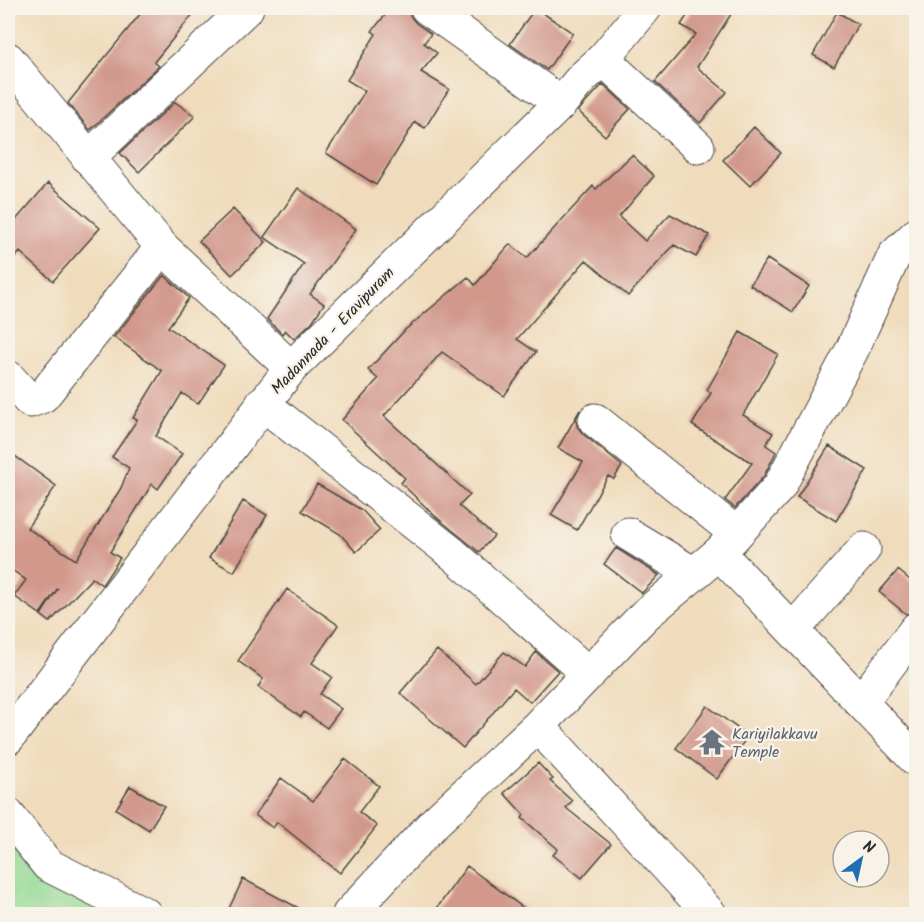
<svg xmlns="http://www.w3.org/2000/svg" width="924" height="922" viewBox="0 0 924 922" font-family="Kalam,sans-serif">
	<rect width="100%" height="100%" fill="#f7f3e8"/>
	<filter id="ink" filterUnits="userSpaceOnUse"><feTurbulence type="fractalNoise" baseFrequency=".0167" numOctaves="2"/><feDisplacementMap in="SourceGraphic" scale="12" xChannelSelector="R" yChannelSelector="G"/><feConvolveMatrix kernelMatrix="1 2 1 2 8 2 1 2 1" color-interpolation-filters="sRGB"/></filter>
	<filter id="wash" filterUnits="userSpaceOnUse"><feTurbulence type="fractalNoise" baseFrequency=".008" numOctaves="4" result="noise"/><feDisplacementMap in="SourceGraphic" scale="24" xChannelSelector="R" yChannelSelector="G"/><feGaussianBlur stdDeviation="1.35" result="paint"/><feColorMatrix in="noise" values="0 0 0 0 0 0 0 0 0 0 0 0 0 0 0 0 0 1.4 0 .05"/><feComposite in="paint" operator="in"/></filter>
	<g filter="url(#wash)">
		<rect width="100%" height="100%" fill="#f0dcbc"/>
		<!-- green -->
		<path fill="#92d993" stroke="#5e825f" stroke-width="1.5" d="M8 824 127 914H8Z"/>
		<g id="blocks">
			<!-- building -->
			<path fill="#d2988c" d="M145 8H198L154 62 159 66 90 130 68 103Z
				M391 8H408L410 16 416 23 431 34 424 43 437 53 421 72 449 89 425 128 415 122 376 185 326 153 365 91 347 80 376 34 372 31Z
				M535 8 573 33 547 70 510 44Z
				M692 8H735L697 67 727 92 700 123 655 82 696 34 681 25Z
				M837 12 858 24 834 67 813 55Z
				M603 84 630 109 605 136 578 111Z
				M175 102 195 116 139 172 120 153Z
				M754 127 781 153 750 186 723 160Z
				M632 155 654 176 619 217 645 241 670 214 709 235 696 257 674 245 628 296 586 260 517 339 536 352 504 396 442 352 384 416 470 495 459 506 494 536 479 552 435 516 401 483 405 478 342 420 378 379 368 370 406 329 468 277 475 285 510 244 527 258 593 186 596 189Z
				M48 183 100 228 53 281 20 252 8 267V229Z
				M298 188 356 229 310 294 324 304 312 322 294 339 285 330 282 334 267 319 304 264 264 237Z
				M233 209 266 242 232 275 199 241Z
				M767 259 809 286 793 312 750 285Z
				M164 275 189 298 168 327 224 365 198 404 182 393 156 436 182 454 158 489 152 484 110 552 120 558 102 585 92 578 50 622 41 615 58 588 40 614 14 596 26 580 8 567V451L56 486 27 528 76 560 121 488 129 468 112 457 137 420 133 418 162 371 114 337Z
				M740 332 778 354 743 415 773 433 766 445 776 452 764 476 735 508 725 500 752 463 692 425 711 393 707 390Z
				M580 410 576 418 577 426 583 434 622 466 614 479 608 476 577 530 551 515 583 462 558 448Z
				M829 446 867 470 836 521 797 497Z
				M317 484 362 510 380 530 356 552 340 534 302 511Z
				M243 501 267 515 234 572 209 558Z
				M616 548 659 575 642 593 604 564Z
				M898 570 916 585V611L906 614 879 592Z
				M287 589 338 625 312 663 332 677 320 694 341 709 327 728 304 712 301 717 258 687 263 679 238 661Z
				M437 650 476 684 504 652 525 667 536 652 558 671 530 702 514 688 463 748 400 693Z
				M707 706 748 736 717 779 676 748Z
				M345 759 379 786 359 812 377 826 340 873 277 822 273 828 255 815 281 778 313 801Z
				M538 763 553 779 550 781 572 801 566 808 611 844 582 878 553 855 558 849 522 818 524 815 504 793Z
				M130 786 164 806 149 830 116 809Z
				M467 866 533 915H432Z
				M243 879 312 915H226Z"/>
		</g>
	</g>
	<g filter="url(#ink)">
		<use href="#blocks" fill-opacity="0" stroke="#494641" stroke-width="1.5"/>
		<g fill="none" stroke-linecap="round" stroke-linejoin="round">
			<!-- street casing -->
			<g stroke="#494641" stroke-width="35">
				<path id="street" d="M427 8 561 103
					M603 59 698 147
					M88 158 247 8
					M8 377 30 401 43 396 162 247
					M262 403 453 554 589 674
					M595 420 736 533
					M628 534 694 574
					M719 553 916 760
					M793 630 864 549
					M861 702 916 629
					M8 815 48 865 145 914
					M349 914 435 822 538 726
					M710 914 538 726 645 615 719 553 779 487 852 350 894 256 916 235"/>
			</g>
			<!-- secondary casing -->
			<g stroke="#494641" stroke-width="35">
				<path id="secondary" d="M8 59 162 247 291 368
					M8 738 291 368 561 103 582 78 603 59 645 8"/>
			</g>
			<!-- street -->
			<use href="#street" stroke="#fff" stroke-width="33"/>
			<!-- secondary -->
			<use href="#secondary" stroke="#fff" stroke-width="33"/>
		</g>
	</g>
	<!-- icons -->
	<defs>
		<g id="temple-bare" transform="scale(2.07)"><path d="M0-6L5-2H3V0L6.5 2.5H4V6H1.5V3h-3V6H-4V2.5H-6.5L-3 0V-2H-5Z" fill="#6b7280" stroke="#f7f3e8" stroke-width="2.5" paint-order="stroke"/></g>
	</defs>
	<g fill-rule="evenodd">
		<use href="#temple-bare" x="712" y="742"/>
	</g>
	<g text-anchor="middle" stroke-width="4.5" stroke-linejoin="round" paint-order="stroke">
		<!-- street labels -->
		<g font-size="16" fill="#2b2b2b" stroke="#f7f3e8">
			<text transform="translate(332 330) rotate(-46)" y="6">Madannada - Eravipuram</text>
		</g>
		<!-- worship labels -->
		<g font-size="16" fill="#5b616d" stroke="#f7f3e8" text-anchor="start">
			<text x="732" y="739">Kariyilakkavu<tspan x="732" dy="18">Temple</tspan></text>
		</g>
	</g>
	<!-- margin -->
	<rect width="924" height="922" fill="none" stroke="#f7f3e8" stroke-width="30"/>
	<!-- north arrow -->
	<g transform="translate(861 859) rotate(33)"><circle r="28" fill="#f7f3e8" stroke="#a5a39c" stroke-width="1.5"/>
	<path d="M0-4.5L10 22L0 15L-10 22Z" fill="#1f6fb2"/>
	<text y="-9" font-size="16" font-weight="bold" text-anchor="middle" fill="#2b2b2b">N</text>
	</g>
</svg>
